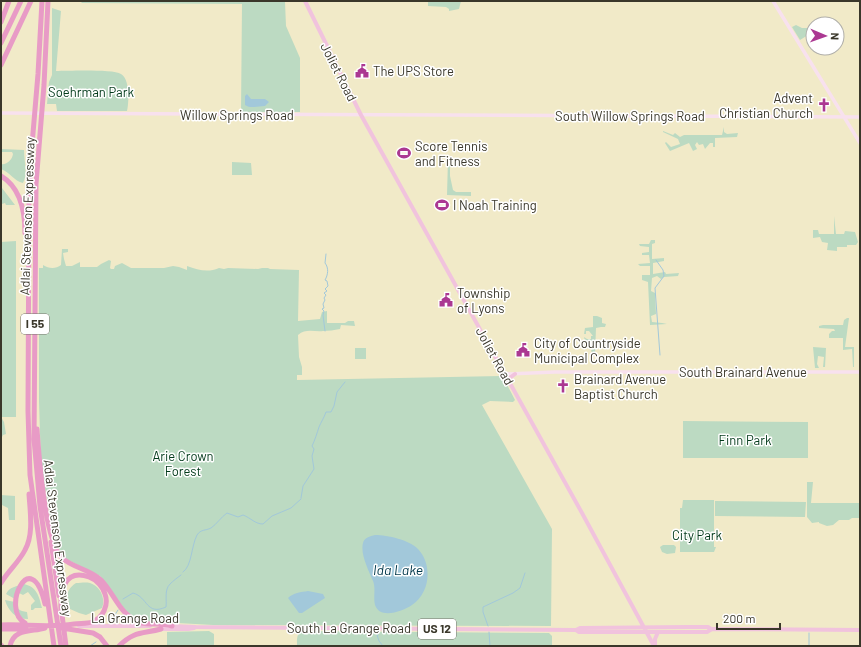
<svg xmlns="http://www.w3.org/2000/svg" width="861" height="647" viewBox="0 0 861 647" font-family="Barlow,sans-serif">
	<rect width="100%" height="100%" fill="#f1eac8"/>
	<!-- green -->
	<path fill="#bcdac2" d="M83 1H287L285 2 286 26 300 58V112H241L242 4 81 3Z
		M428 1H461L459 9 449 11V9L446 7 428 6Z
		M52 8 61 11 56 71C68 71 113 69 121 74 130 79 129 102 127 111H57L56 104H47L49 82 52 75Z
		M796 25 802 28H813L812 36 808 35 800 40 792 27Z
		M724 127V132L727 134 738 133 737 137 715 138V147H713V143H710L705 149 703 144 699 145 697 142 695 145 697 149 693 151 689 143 670 151 665 143 666 142 671 147 680 144 678 139 663 132V131L673 135 675 133 680 137 684 135H722Z
		M1 149 24 150C24 161 28 174 23 183 14 181 10 172 1 169V164C7 165 12 160 13 154L12 152H1Z
		M448 159H450V176L453 190 456 192H471V196L447 195Z
		M232 162 251 163 252 175H232Z
		M2 188 15 205H6L5 203 2 204Z
		M834 216 836 234H844L845 231 855 232 858 242 856 245H847V247H837V251L827 250 828 243 822 242 820 237 813 238V230H818L819 234H834Z
		M651 240H655V243L652 244V259L664 258V261L653 263V274L665 272 666 274 679 273 678 276 664 277 661 279 657 276 652 278 651 291 655 293 656 314 651 316 652 322 662 323 667 324 650 325 648 282 642 280V275H650V266H640L638 264 650 263 649 255H642V253L649 252V247L640 246 639 244H649Z
		M16 241V417H1L4 422 6 434 3 435 1 439V242Z
		M62 249H68V252L63 253 64 259 66 266H72L80 262V267H97L101 264 109 260 111 261 110 268 111 269H114L115 266 122 263 131 268H164L173 266 179 267 187 270V266C198 270 208 273 219 268L224 269 228 268 258 269 262 268H268L270 269 299 270 298 321 320 319 322 312 327 311V323H345L348 321H354L355 326 341 325 340 329C334 330 329 331 323 331 314 332 306 328 298 335L299 357 302 367V375H297V380L501 376 503 377 515 400 513 402 490 401 482 405 552 529 551 626 213 625 142 621 129 615 100 576 68 560 63 556 54 540 41 465 39 401V268H43V265C49 269 56 269 61 265Z
		M593 316H597L602 318V323L606 324 605 327H601L596 328 595 355 591 351 594 346V341H585L584 337 587 339H591V336H593L589 331H586V334H584L585 328 593 327Z
		M847 318H849L845 347H854V367H853L852 349 843 350V338H829V334L832 331H835L834 329 819 328V326L823 325H843L844 320Z
		M813 347 826 348 825 367H823L824 357 818 356 817 364 819 368H815Z
		M355 348H366V359H355Z
		M683 421 808 422V458H683Z
		M807 482H813L811 503H860V518H852L849 520H839L833 525 827 526 819 523V522L812 523 807 517Z
		M1 495 15 496V520H9L8 508 2 505Z
		M683 500H714V547H716L714 552H680V508H682Z
		M715 501 806 502 805 517 715 516Z
		M663 545H674L676 547 675 553 667 554 662 552 660 547Z
		M76 583C81 583 85 582 90 583 100 586 106 598 102 608L86 615 79 613 70 609C68 597 64 591 76 583Z
		M24 584C37 587 39 596 42 608H35L33 610H31V605L35 601 28 592 23 595 19 593 15 599 6 594C9 587 17 586 24 584Z
		M5 600 15 602C17 609 19 611 27 612L28 619C16 619 8 611 5 600Z
		M209 631 214 634V646H167V632Z
		M303 631 549 633 552 636V646H297C297 640 296 633 303 631Z"/>
	<!-- water -->
	<path fill="#a2c8da" d="M247 94 251 99H265L269 102 265 106C258 106 251 109 245 105V96Z
		M375 535C388 535 409 540 418 549 433 565 430 593 412 605 403 611 380 620 375 605 373 597 376 588 373 581 369 571 360 554 363 543 364 538 370 536 375 535Z
		M308 591 323 594 325 598 302 613H299L288 598C293 593 301 592 308 591Z"/>
	<g fill="none" stroke-linecap="round" stroke-linejoin="round">
		<!-- stream -->
		<path stroke="#a2c8da" stroke-width="1" d="M656 260 663 270 664 276 655 288 660 355
			M325 331 323 315 324 311 322 309 324 308 323 304 325 300 324 298 326 295 324 293 327 291 325 289 328 286 327 281 325 280C328 275 329 268 325 263L326 254
			M301 498 303 486 314 469 312 456 314 449 312 446C315 440 317 433 319 427 321 422 324 418 326 412H331L334 406 337 392 345 382
			M183 572C192 566 191 547 197 535 201 529 205 531 211 528 217 524 221 517 227 513L238 517 243 515C251 518 255 524 263 524L272 516 291 508 301 499
			M123 599 133 593C148 597 146 616 166 607 167 600 164 590 170 584 173 581 177 578 181 575
			M111 621 118 610
			M488 626 483 612V607L513 593 520 588 525 573
			M489 632 490 646
			M809 633V646
			M378 635H377L379 641 383 646
			M90 646 96 642"/>
		<!-- secondary -->
		<path stroke="#f8e1ee" stroke-width="3.5" d="M773 1 860 143
			M1 113 860 117
			M505 374 555 372H860"/>
		<!-- primary -->
		<path stroke="#f1c3dd" stroke-width="4" d="M305 1 361 115 582 513 654 646
			M509 381 511 377 515 374
			M79 626H150
			M171 626 196 627 576 630 580 628 688 627H708L711 629
			M159 629H188L194 628
			M576 630 579 632H707L712 629 860 630
			M655 646V639L658 632"/>
		<!-- highway -->
		<path stroke="#e89bc6" stroke-width="5" d="M42 1 38 74 32 145 29 195 28 411 30 475 54 646
			M48 1 44 85 36 184 34 439 40 506 61 646
			M1 22 9 1
			M1 43 21 1
			M1 65 31 1
			M1 176C21 188 25 211 25 233
			M37 429C39 456 44 537 61 557 72 568 90 569 101 580 115 594 120 617 142 623 152 625 162 623 172 626
			M51 542 59 596
			M1 583C8 571 19 562 25 550 34 534 30 511 29 494
			M61 607 66 646
			M25 623C0 610 31 543 45 604
			M1 625C25 624 50 628 74 624 80 623 87 624 92 622 103 618 109 605 105 594 103 587 97 580 89 577 64 568 60 592 61 611
			M62 628 93 633 100 637 107 646
			M1 629H26
			M1 645 2 646
			M10 646C14 628 32 632 45 628
			M119 646C134 631 142 634 161 629"/>
	</g>
	<!-- icons -->
	<defs>
		<g id="civic-bare" transform="scale(1.08)"><path d="M-.6-6.5H3V-4.5H.6V-3L4-1V1h2V6H-6V1h2V-1L-.6-3ZM-1.2 2.5V6h2.4V2.5Z" fill="#ab3892" stroke="#fff" stroke-width="2.5" paint-order="stroke"/></g>
		<g id="church-bare" transform="scale(1.08)"><path d="M-1.2-6h2.4v3.5h3.3v2.4h-3.3V6h-2.4V-.1h-3.3v-2.4h3.3Z" fill="#ab3892" stroke="#fff" stroke-width="2.5" paint-order="stroke"/></g>
		<g id="stadium-bare" transform="scale(1.08)"><path d="M0-5a6.5 5 0 1 0 0 10a6.5 5 0 1 0 0-10ZM-3.5-1.8h7v3.6h-7Z" fill="#ab3892" stroke="#fff" stroke-width="2.5" paint-order="stroke"/></g>
	</defs>
	<g fill-rule="evenodd">
		<use href="#civic-bare" x="362" y="71"/>
		<use href="#church-bare" x="824" y="105"/>
		<use href="#stadium-bare" x="404" y="153"/>
		<use href="#stadium-bare" x="442" y="205"/>
		<use href="#civic-bare" x="446" y="300"/>
		<use href="#civic-bare" x="523" y="350"/>
		<use href="#church-bare" x="563" y="386"/>
	</g>
	<g text-anchor="middle" stroke-width="3" stroke-linejoin="round" paint-order="stroke">
		<!-- shield labels -->
		<g fill="#fff" stroke="#75736a" stroke-width="1">
			<rect x="21" y="314" width="28" height="20" rx="3"/>
			<rect x="418" y="619" width="38" height="20" rx="3"/>
		</g>
		<g font-size="12" font-weight="bold" fill="#3a372a">
			<text x="35" y="328">I 55</text>
			<text x="437" y="633">US 12</text>
		</g>
		<!-- poi labels -->
		<g font-size="13" fill="#3a372a" stroke="#fff" text-anchor="start">
			<text x="373" y="76">The UPS Store</text>
			<text x="813" y="103" text-anchor="end">Advent<tspan x="813" dy="15">Christian Church</tspan></text>
			<text x="415" y="151">Score Tennis<tspan x="415" dy="15">and Fitness</tspan></text>
			<text x="453" y="210">I Noah Training</text>
			<text x="457" y="298">Township<tspan x="457" dy="15">of Lyons</tspan></text>
			<text x="534" y="348">City of Countryside<tspan x="534" dy="15">Municipal Complex</tspan></text>
			<text x="574" y="384">Brainard Avenue<tspan x="574" dy="15">Baptist Church</tspan></text>
		</g>
		<!-- street labels -->
		<g font-size="13" fill="#3a372a" stroke="#fff">
			<text transform="translate(339 72) rotate(63)" y="5">Joliet Road</text>
			<text x="237" y="120">Willow Springs Road</text>
			<text x="630" y="121">South Willow Springs Road</text>
			<text transform="translate(27 216) rotate(-88)" y="5">Adlai Stevenson Expressway</text>
			<text transform="translate(495 356) rotate(61)" y="5">Joliet Road</text>
			<text x="743" y="377">South Brainard Avenue</text>
			<text transform="translate(58 538) rotate(83)" y="5">Adlai Stevenson Expressway</text>
			<text x="135" y="623">La Grange Road</text>
			<text x="349" y="633">South La Grange Road</text>
		</g>
		<!-- park labels -->
		<g font-size="13" fill="#023a1a" stroke="#fff">
			<text x="91" y="97">Soehrman Park</text>
			<text x="745" y="445">Finn Park</text>
			<text x="183" y="461">Arie Crown<tspan x="183" dy="15">Forest</tspan></text>
			<text x="697" y="540">City Park</text>
		</g>
		<!-- water labels -->
		<g font-size="14" font-style="italic" fill="#00374a" stroke="#fff">
			<text x="398" y="575">Ida Lake</text>
		</g>
	</g>
	<!-- border -->
	<rect width="861" height="647" fill="none" stroke="#3a372a" stroke-width="4"/>
	<!-- north arrow -->
	<g transform="translate(825 36) rotate(92)"><circle r="19" fill="#ffffff" stroke="#b0afaa"/>
	<path d="M0-3L7 15L0 10L-7 15Z" fill="#ab3892"/>
	<text y="-6" font-size="11" font-weight="bold" text-anchor="middle" fill="#3a372a">N</text>
	</g>
	<!-- scale -->
	<path d="M717 623v6h63v-6" fill="none" stroke="#3a372a" stroke-width="2"/>
	<text x="723" y="623" font-size="12" fill="#3a372a" stroke="#ffffff" stroke-width="3" paint-order="stroke">200 m</text>
</svg>
